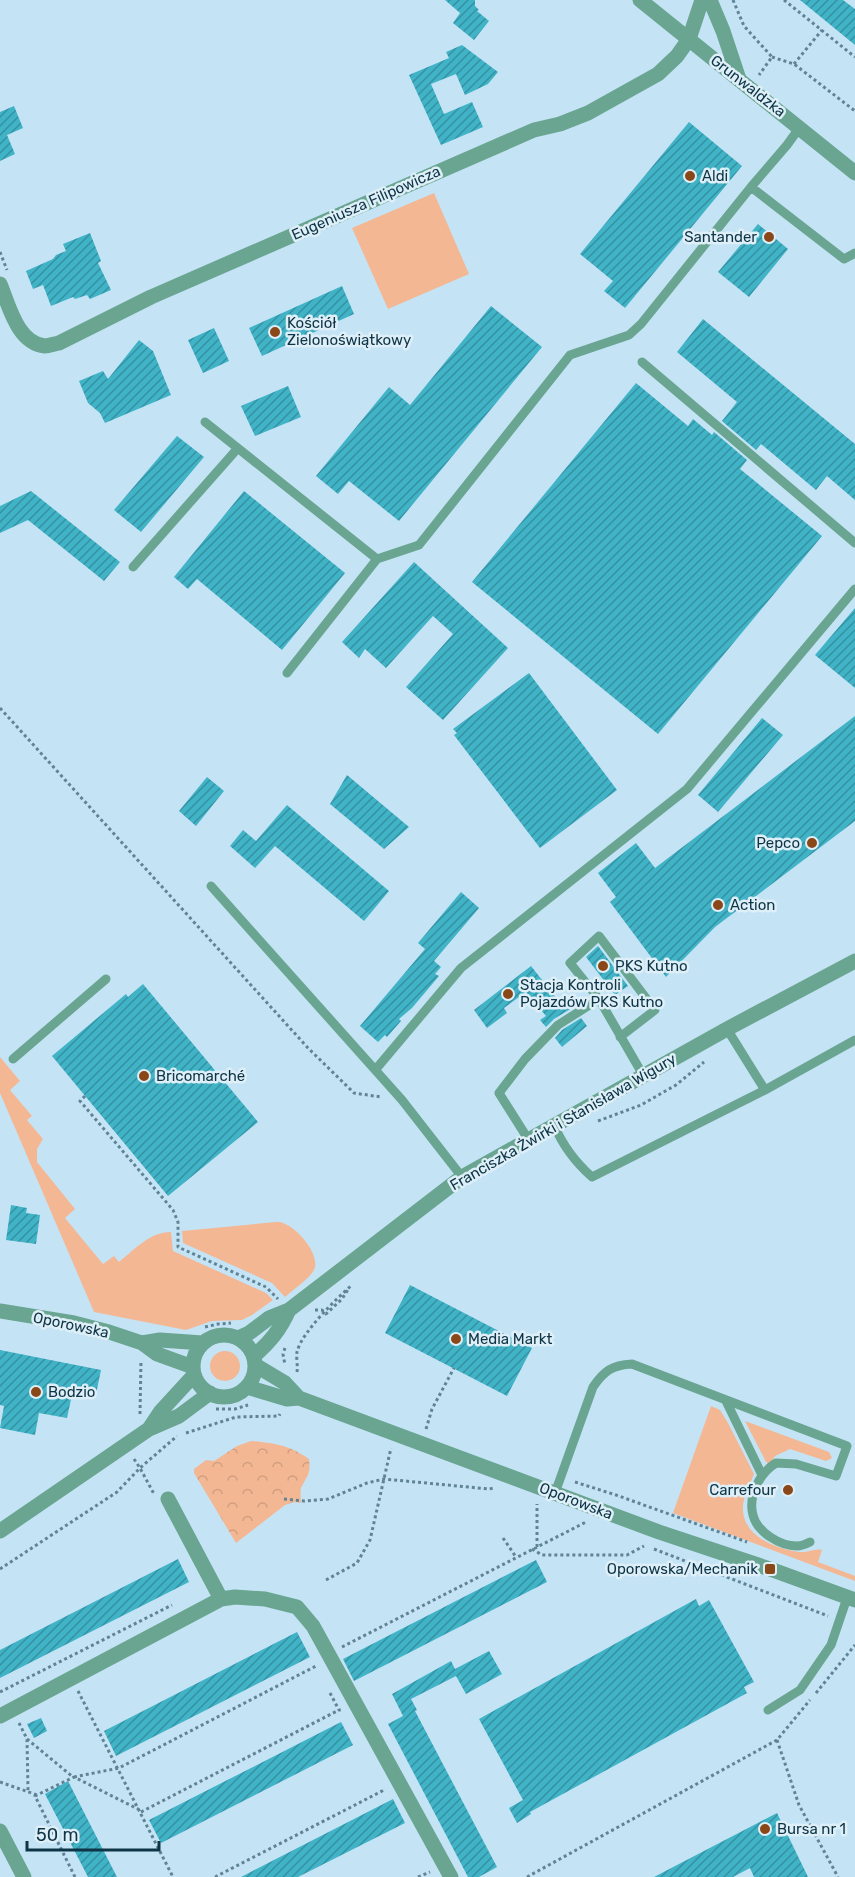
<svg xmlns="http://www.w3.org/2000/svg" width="855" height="1877" viewBox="0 0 855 1877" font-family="Rubik,sans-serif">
	<defs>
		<pattern id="park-crowns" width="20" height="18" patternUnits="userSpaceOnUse" patternTransform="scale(1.5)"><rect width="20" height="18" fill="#f4b793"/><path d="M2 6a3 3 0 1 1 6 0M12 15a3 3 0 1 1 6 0" fill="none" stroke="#d09e80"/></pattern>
		<pattern id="building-hatch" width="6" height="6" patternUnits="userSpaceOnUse" patternTransform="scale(1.5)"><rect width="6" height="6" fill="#40b3c6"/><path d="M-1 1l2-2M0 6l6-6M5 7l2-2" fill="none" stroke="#3492a3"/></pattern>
	</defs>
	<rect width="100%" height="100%" fill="#c4e4f6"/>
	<!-- grass -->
	<path fill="#f4b793" d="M434 193 469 274 388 309 352 228Z
		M0 1057 20 1081 10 1090 32 1116 27 1120 43 1139 37 1149V1162L75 1209 65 1218 103 1264 114 1256 119 1262C135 1249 150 1232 171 1232L173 1251 266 1293 273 1300 252 1315 242 1320 212 1321 186 1330 94 1312 0 1093Z
		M276 1222C279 1222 282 1222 285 1224 298 1229 321 1255 314 1270 308 1280 294 1289 285 1297L272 1283 183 1243 182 1231Z
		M210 1366a15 15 0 1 1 30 0a15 15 0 1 1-30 0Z
		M711 1406 720 1410 728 1423 754 1474C750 1484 742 1499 743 1510 744 1537 777 1549 799 1552 808 1553 815 1548 822 1550L818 1562 855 1576V1581L673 1513Z
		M745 1421 829 1452 832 1458 826 1461 790 1449 775 1456 770 1464 766 1462Z"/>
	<!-- park -->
	<path fill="url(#park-crowns)" d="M251 1441C274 1443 289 1445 309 1459 311 1475 307 1475 301 1488 300 1492 301 1499 301 1503L294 1502 285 1505 236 1543 194 1473V1469L206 1460 214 1461 237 1446Z"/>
	<!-- building -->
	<path fill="url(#building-hatch)" d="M445 0H475V6L479 10 477 11 489 21 474 40 453 23 460 13Z
		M800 0H843L855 9V45Z
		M462 45 498 72 488 84 465 95 456 74 431 84 444 114 472 102 483 127 441 145 409 75 449 58 446 52Z
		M14 106 23 128 7 135 15 154 0 161V112Z
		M689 122 742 166 625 308 604 291 613 281 580 254Z
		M758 224 788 249 749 297 718 272Z
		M90 233 101 261 98 263 111 290 90 299 87 295 75 299 73 297 51 306 43 285 33 289 26 271 53 259 56 255 66 251 63 244Z
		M342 286 354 314 262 356 249 328Z
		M491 306 542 347 399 521 349 481 338 494 316 476 389 387 410 405Z
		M703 319 855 444V500L827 476 816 490 761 444 756 450 722 421 737 402 677 352Z
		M214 328 229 361 203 373 188 340Z
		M139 340 153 351 171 395 105 423 100 413 88 403 79 381 103 371 108 379Z
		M636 383 688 426 693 419 712 435 714 432 747 460 740 469 822 536 658 734 472 582Z
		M288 386 301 417 255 436 241 406Z
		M177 436 204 457 141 532 114 510Z
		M31 491 120 562 104 581 28 520 0 533V506Z
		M244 491 345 573 282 650 197 579 188 589 174 577Z
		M414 562 508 648 443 720 406 687 453 634 433 616 386 668 365 649 359 658 342 642Z
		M855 608V688L815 655Z
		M529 673 617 790 540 848 454 735 457 733 453 729Z
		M855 716V821L715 927 666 977 610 902 616 897 598 873 636 843 655 868Z
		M762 718 783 735 718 812 698 795Z
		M347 775 409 827 384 849 330 804Z
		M207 777 224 791 196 826 179 811Z
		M287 805 389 891 364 921 275 846 255 868 230 846 243 830 256 841Z
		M461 892 479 908 434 961 441 967 435 974 439 976 412 1008 399 1019 401 1021 387 1037 385 1035 378 1042 360 1026 425 949 418 943Z
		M598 946 628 986 615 995 586 957Z
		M531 966 561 1004 566 999 572 1008 554 1019 546 1027 540 1020 546 1016 526 992 504 1008 507 1013 487 1028 474 1010Z
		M143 984 258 1122 168 1196 52 1056 126 994 128 997Z
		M581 1018 587 1026 562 1047 555 1038 562 1030Z
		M11 1205 27 1208 26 1213 40 1215 36 1244 6 1240Z
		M410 1285 532 1348 507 1396 385 1333Z
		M0 1350 101 1370 96 1394 73 1390 67 1418 39 1413 35 1435 0 1428 4 1406 0 1405Z
		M178 1559 189 1582 0 1678V1650Z
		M536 1560 547 1582 354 1681 343 1659Z
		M696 1599 699 1606 709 1600 754 1682 744 1687 747 1693 530 1812 531 1814 517 1823 509 1808 523 1800 479 1719Z
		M297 1632 310 1657 116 1756 104 1731Z
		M489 1651 502 1674 466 1694 456 1676 411 1699 417 1710 415 1711 497 1867 479 1877H468L388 1724 403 1716 392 1694 451 1661 455 1669Z
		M41 1718 47 1731 34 1738 27 1724Z
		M341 1722 353 1745 161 1843 149 1820Z
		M68 1781 117 1877H88L45 1794Z
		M393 1799 405 1823 298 1877H241Z
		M777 1813 808 1877H754L750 1868 733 1877H654Z"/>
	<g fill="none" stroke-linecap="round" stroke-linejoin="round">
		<!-- path -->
		<path stroke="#608495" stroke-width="3" stroke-dasharray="3 3" stroke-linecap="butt" d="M733 0 744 26 772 57 759 75
			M784 0 855 57
			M772 57 794 64 855 111
			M794 64 822 30
			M0 252 7 270
			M0 708 308 1048 354 1093 381 1097
			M85 1096 80 1101 173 1210 178 1222V1247L266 1287 278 1299
			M598 1121 641 1105 676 1085 704 1062
			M315 1310H322L326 1314 342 1299 349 1288
			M205 1327 218 1324 231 1323
			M285 1348 283 1354 285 1365
			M297 1372C298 1366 296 1358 297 1352 301 1333 337 1298 352 1285
			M216 1409H235L248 1405
			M140 1414 141 1360
			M426 1429 432 1409 454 1368
			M186 1433 236 1417 279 1416 280 1414
			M134 1459 140 1468 154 1494
			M575 1482 616 1495 747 1542
			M284 1499 304 1501 328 1499 367 1483 384 1479 489 1489 494 1488
			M503 1538 516 1557
			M537 1547V1504
			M532 1549 542 1555H627L644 1546
			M654 1549 828 1616
			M0 1569 117 1492 140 1468 177 1436
			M326 1580 357 1563 370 1540 391 1448
			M342 1647 586 1522
			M78 1691 173 1877
			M0 1692 172 1605
			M330 1693 339 1710H343
			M816 1693 855 1645
			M19 1723 27 1739 28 1791
			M27 1739 73 1777
			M777 1740 799 1805 838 1877
			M74 1777 119 1768 318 1665
			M0 1782 37 1795
			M141 1812 339 1710
			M75 1877 35 1796 74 1777 138 1809
			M215 1877 384 1790
			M418 1877 430 1872
			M527 1877 777 1740 810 1700"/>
		<!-- service -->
		<path stroke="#69a591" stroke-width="9" d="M751 187 844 259 855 253
			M642 362 855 543
			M205 422 377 559 419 545 570 355 629 335 641 324 751 187 787 145 800 127
			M133 567 238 448
			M287 673 377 559
			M211 886 402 1100 462 1177
			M599 999 570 963 599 936 655 1010 620 1037
			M13 1059 106 979
			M376 1069 461 968 687 789 855 589
			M765 1090 855 1040
			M554 1125C563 1146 575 1162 592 1177L765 1090 727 1029
			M528 1139 499 1093 525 1059 558 1025 599 999 643 1075
			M726 1401 762 1475
			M555 1493 593 1387C604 1371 612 1365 632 1364L847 1446 836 1476 796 1464 776 1463C759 1473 748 1497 753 1515 757 1532 780 1546 797 1546 801 1546 806 1544 810 1542
			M768 1710 800 1690 831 1645 847 1598"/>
		<!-- minor -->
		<path stroke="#69a591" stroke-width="15" d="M710 0 723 31 739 79
			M0 284C9 305 17 343 45 346 49 346 54 344 59 343L151 297 534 130 560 124 588 113 658 74 677 56 689 39 702 0
			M238 1338 249 1333 269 1318 289 1310 462 1177 727 1029 855 961
			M254 1356C270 1342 280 1330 289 1310
			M149 1429 161 1411 194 1375
			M168 1499 221 1599
			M0 1531 149 1429 179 1416 210 1393
			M0 1716 221 1599 235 1597 265 1599 297 1607 313 1626 451 1877
			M0 1831 24 1877"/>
		<!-- tertiary -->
		<path stroke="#69a591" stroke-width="15" d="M640 0 855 173
			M0 1311 74 1323 109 1332 142 1343 157 1354 193 1367
			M193 1366a31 31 0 1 1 62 0a31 31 0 1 1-62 0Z
			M142 1343 160 1340 203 1343
			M255 1365 285 1383 299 1398
			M247 1387 287 1399 299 1398 659 1532 770 1569 855 1600"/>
	</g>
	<!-- markers -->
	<g fill="#8a4718" stroke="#dfeff8" stroke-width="2">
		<circle cx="690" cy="176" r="6"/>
		<circle cx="769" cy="237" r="6"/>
		<circle cx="275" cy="332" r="6"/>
		<circle cx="812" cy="843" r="6"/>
		<circle cx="718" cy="905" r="6"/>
		<circle cx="603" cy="966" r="6"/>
		<circle cx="508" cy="994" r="6"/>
		<circle cx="144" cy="1076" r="6"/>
		<circle cx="456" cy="1339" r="6"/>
		<circle cx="36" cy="1392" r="6"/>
		<circle cx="788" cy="1490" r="6"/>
		<rect x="764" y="1563" width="12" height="12" rx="3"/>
		<circle cx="765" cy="1829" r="6"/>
	</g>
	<g text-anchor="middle" stroke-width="5" stroke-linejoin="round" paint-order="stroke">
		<!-- street labels -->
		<g font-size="15" fill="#0e3546" stroke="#dfeff8">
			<text transform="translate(748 86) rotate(38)" y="5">Grunwaldzka</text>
			<text transform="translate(366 203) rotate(-24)" y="5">Eugeniusza Filipowicza</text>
			<text transform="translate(563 1122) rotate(-30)" y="5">Franciszka Żwirki i Stanisława Wigury</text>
			<text transform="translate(71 1325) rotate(12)" y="5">Oporowska</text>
			<text transform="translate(576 1501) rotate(21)" y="5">Oporowska</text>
		</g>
		<!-- poi labels -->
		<g font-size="15" fill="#0e3546" stroke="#dfeff8" text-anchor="start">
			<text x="702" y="181">Aldi</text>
			<text x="757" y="242" text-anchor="end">Santander</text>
			<text x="287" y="328">Kościół<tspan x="287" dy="17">Zielonoświątkowy</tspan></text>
			<text x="800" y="848" text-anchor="end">Pepco</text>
			<text x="730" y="910">Action</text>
			<text x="615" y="971">PKS Kutno</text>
			<text x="520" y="990">Stacja Kontroli<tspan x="520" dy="17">Pojazdów PKS Kutno</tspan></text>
			<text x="156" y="1081">Bricomarché</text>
			<text x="468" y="1344">Media Markt</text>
			<text x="48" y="1397">Bodzio</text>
			<text x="776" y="1495" text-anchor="end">Carrefour</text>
			<text x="758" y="1574" text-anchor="end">Oporowska/Mechanik</text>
			<text x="777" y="1834">Bursa nr 1</text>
		</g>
	</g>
	<!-- scale -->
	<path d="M27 1841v9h132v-9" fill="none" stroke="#0e3546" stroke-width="3"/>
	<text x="36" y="1841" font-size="18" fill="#0e3546" stroke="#dfeff8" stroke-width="4.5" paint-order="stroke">50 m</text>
</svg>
